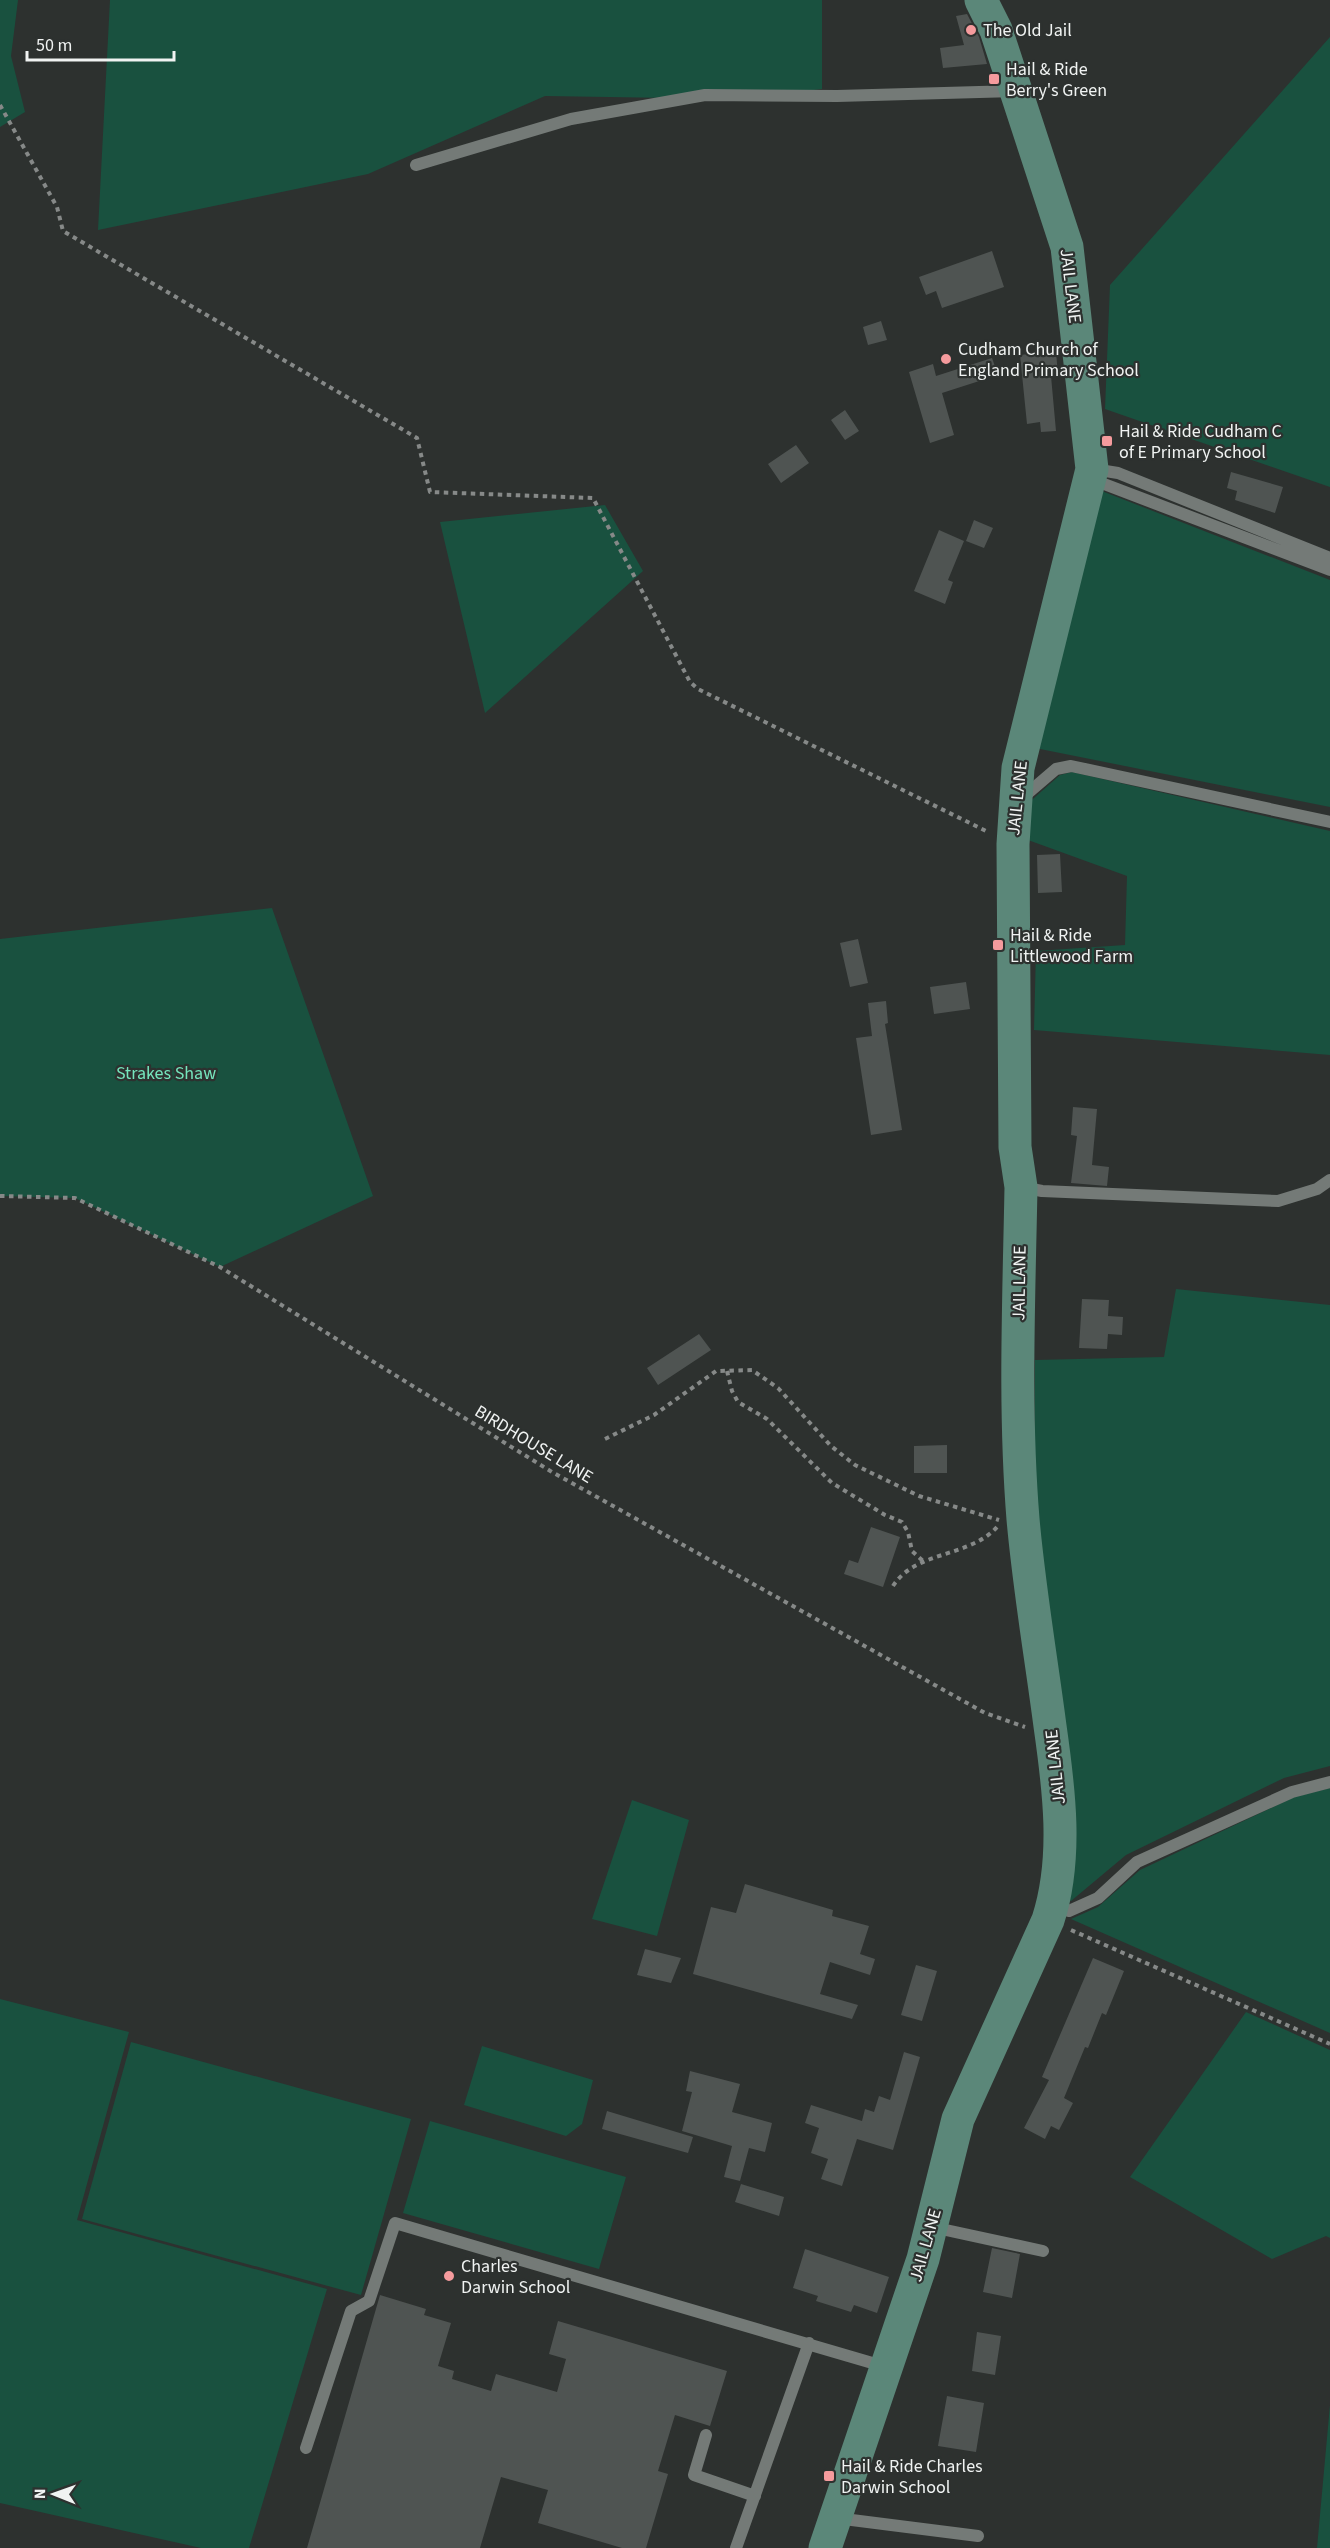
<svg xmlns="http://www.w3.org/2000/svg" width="1330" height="2548" viewBox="0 0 1330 2548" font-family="'Source Sans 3',sans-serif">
	<rect width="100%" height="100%" fill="#2d312f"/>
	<!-- green -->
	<path fill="#19513f" d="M0 0H18L11 56 25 112 0 127Z
		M110 0H822V89L735 99 545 96 368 174 98 230Z
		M1330 37V487L1105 409 1110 285Z
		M1094 488 1330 580V807L1030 747Z
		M605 505 643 571 485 713 440 522Z
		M1072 772 1330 831V1055L1034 1030 1036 951 1125 945 1127 876 1028 840 1025 806 1060 775Z
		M272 908 373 1196 220 1267 75 1198 0 1196V939Z
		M1176 1289 1330 1305V1766L1284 1778 1126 1855 1071 1901 1063 1897 1034 1513 1035 1360 1164 1357Z
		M1330 1788V2033L1071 1919 1098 1907 1140 1870 1294 1797Z
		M632 1800 689 1820 657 1936 592 1919Z
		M0 1999 129 2032 77 2220 327 2289 249 2548H201L0 2503Z
		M1246 2012 1330 2050V2238L1326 2236 1272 2259 1130 2177Z
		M131 2042 411 2119 361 2295 82 2219Z
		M482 2046 593 2080 582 2124 566 2136 464 2105Z
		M430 2121 626 2177 599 2269 403 2213Z
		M1330 2405V2548H1317Z"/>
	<!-- building -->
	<path fill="#4f5452" d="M967 14 979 37 987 64 943 68 940 48 964 45 956 16Z
		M992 251 1004 287 942 308 936 291 926 295 919 277Z
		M881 321 887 340 868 345 863 327Z
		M1056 351 1058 376H1051L1056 431 1041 432 1040 422 1027 424 1020 355Z
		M992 358 998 375 942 393 954 435 930 443 909 372 933 364 936 376Z
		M845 410 859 431 845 440 831 420Z
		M796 445 809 463 781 483 768 464Z
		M1231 472 1283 487 1275 513 1235 500 1237 491 1227 488Z
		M974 520 993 528 984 548 966 541Z
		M939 530 964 541 948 580 953 582 945 604 914 591Z
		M1060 854 1062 892 1038 893 1037 855Z
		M858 939 868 983 850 987 840 943Z
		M966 982 970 1009 934 1014 930 987Z
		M886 1001 888 1023 885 1024 902 1130 871 1135 856 1038 872 1036 868 1003Z
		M1073 1107 1097 1109 1092 1165 1109 1167 1107 1186 1071 1183 1077 1136 1071 1135Z
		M1082 1299 1109 1300 1108 1316 1123 1317 1122 1335 1108 1334 1107 1349 1079 1348Z
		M699 1334 711 1350 658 1385 647 1368Z
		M947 1445V1473H914V1446Z
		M871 1527 900 1537 883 1587 844 1574 849 1560 858 1563Z
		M745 1884 833 1910 832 1916 869 1926 860 1954 875 1959 870 1975 830 1962 820 1994 858 2005 852 2019 693 1974 711 1907 736 1913Z
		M645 1949 681 1958 671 1983 637 1975Z
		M1093 1958 1124 1971 1106 2015 1102 2013 1088 2048 1085 2047 1064 2098 1073 2103 1059 2130 1051 2126 1045 2139 1024 2128 1049 2080 1042 2077Z
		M916 1965 937 1971 922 2021 901 2015Z
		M904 2052 920 2057 893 2150 857 2139 842 2186 821 2179 828 2159 811 2153 819 2128 805 2123 811 2105 862 2121 865 2109 874 2112 879 2096 890 2100Z
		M690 2071 740 2084 732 2112 772 2123 765 2152 749 2148 740 2181 724 2177 732 2146 682 2131 692 2092 686 2091Z
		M607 2111 693 2137 688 2153 602 2129Z
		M741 2184 784 2197 779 2216 735 2202Z
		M992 2248 1020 2254 1012 2298 983 2292Z
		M805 2249 889 2277 877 2313 854 2305 851 2312 816 2301 818 2296 793 2288Z
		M380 2295 426 2309 424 2315 451 2323 438 2366 454 2371 452 2379 491 2391 496 2374 557 2392 566 2359 549 2354 558 2321 727 2371 710 2426 675 2415 658 2471 668 2474 646 2548H622L538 2523 548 2490 501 2477 480 2548H307Z
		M977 2332 1001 2336 995 2375 972 2371Z
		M947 2396 984 2403 976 2452 938 2446Z"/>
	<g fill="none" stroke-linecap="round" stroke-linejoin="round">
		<!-- path -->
		<path stroke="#868988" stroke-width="4" stroke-dasharray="4.5 4.5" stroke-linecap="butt" d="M0 105 57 207 63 231 417 438 430 492 593 498 690 682 698 689 988 832
			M0 1196 75 1198 220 1267 552 1472 985 1713 1025 1727
			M727 1371 732 1391 738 1402 767 1419 832 1483 885 1515 902 1522 908 1532 912 1551 924 1562
			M605 1439 654 1415 716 1371 752 1370 778 1388 831 1446 855 1465 919 1496 999 1520
			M893 1586C916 1550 970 1558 998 1526
			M1071 1930 1330 2044"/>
		<!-- lane -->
		<path stroke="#747a77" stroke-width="12" d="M416 165 571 119 705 95 837 96 1015 91
			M1093 469 1118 473 1330 558
			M1091 479 1330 570
			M1021 799 1056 769 1071 766 1330 822
			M1021 1187 1042 1191 1278 1201 1317 1189 1330 1180
			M1053 1906 1069 1911 1098 1898 1137 1862 1292 1792 1330 1782
			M932 2227 1043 2251
			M706 2435 694 2475 755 2496
			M306 2448 351 2311 369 2301 395 2223 886 2367
			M836 2518 978 2536
			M736 2548 809 2343"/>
		<!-- secondary -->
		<path stroke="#5b8779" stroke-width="33" d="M825 2548 923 2259 958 2119 1048 1920C1068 1858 1059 1789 1050 1726 1041 1657 1029 1588 1023 1519 1014 1408 1019 1297 1021 1187L1015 1147 1013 844 1018 768 1092 469 1067 247 996 30 981 0"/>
	</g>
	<!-- markers -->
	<g fill="#f59b9d" stroke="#2d312f" stroke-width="2">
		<circle cx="971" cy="30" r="6"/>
		<rect x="988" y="73" width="12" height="12" rx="3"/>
		<circle cx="946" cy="359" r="6"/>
		<rect x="1101" y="435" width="12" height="12" rx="3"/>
		<rect x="992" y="939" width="12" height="12" rx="3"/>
		<circle cx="449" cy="2276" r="6"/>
		<rect x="823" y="2470" width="12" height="12" rx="3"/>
	</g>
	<g text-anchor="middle" stroke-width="4.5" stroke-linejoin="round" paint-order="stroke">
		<!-- poi labels -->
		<g font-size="18" fill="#f0f3f2" stroke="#2d312f" text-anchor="start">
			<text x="983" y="36">The Old Jail</text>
			<text x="1006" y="75">Hail &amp; Ride<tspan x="1006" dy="21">Berry's Green</tspan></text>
			<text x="958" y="355">Cudham Church of<tspan x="958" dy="21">England Primary School</tspan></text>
			<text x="1119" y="437">Hail &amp; Ride Cudham C<tspan x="1119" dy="21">of E Primary School</tspan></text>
			<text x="1010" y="941">Hail &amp; Ride<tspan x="1010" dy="21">Littlewood Farm</tspan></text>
			<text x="461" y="2272">Charles<tspan x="461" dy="21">Darwin School</tspan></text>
			<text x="841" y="2472">Hail &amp; Ride Charles<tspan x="841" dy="21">Darwin School</tspan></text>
		</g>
		<!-- street labels -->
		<g font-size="18" fill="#f0f3f2" stroke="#2d312f">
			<text transform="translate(1071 286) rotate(83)" y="6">JAIL LANE</text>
			<text transform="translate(1017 798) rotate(-84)" y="6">JAIL LANE</text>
			<text transform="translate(1019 1283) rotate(-89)" y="6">JAIL LANE</text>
			<text transform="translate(534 1444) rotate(31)" y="6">BIRDHOUSE LANE</text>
			<text transform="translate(1055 1767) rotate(-96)" y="6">JAIL LANE</text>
			<text transform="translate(925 2245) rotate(-74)" y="6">JAIL LANE</text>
		</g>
		<!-- park labels -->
		<g font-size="18" fill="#75e5bd" stroke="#2d312f">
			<text x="166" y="1079">Strakes Shaw</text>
		</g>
	</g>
	<!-- north arrow -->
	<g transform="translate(54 2494) rotate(271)" stroke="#2d312f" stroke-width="4.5" paint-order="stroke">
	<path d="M0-4.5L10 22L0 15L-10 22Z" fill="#f0f3f2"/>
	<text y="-9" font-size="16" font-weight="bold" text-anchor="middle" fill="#f0f3f2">N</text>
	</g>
	<!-- scale -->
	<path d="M27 51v9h147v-9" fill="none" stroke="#f0f3f2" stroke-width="3"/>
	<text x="36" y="51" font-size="18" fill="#f0f3f2" stroke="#2d312f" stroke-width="4.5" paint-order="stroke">50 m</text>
</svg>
